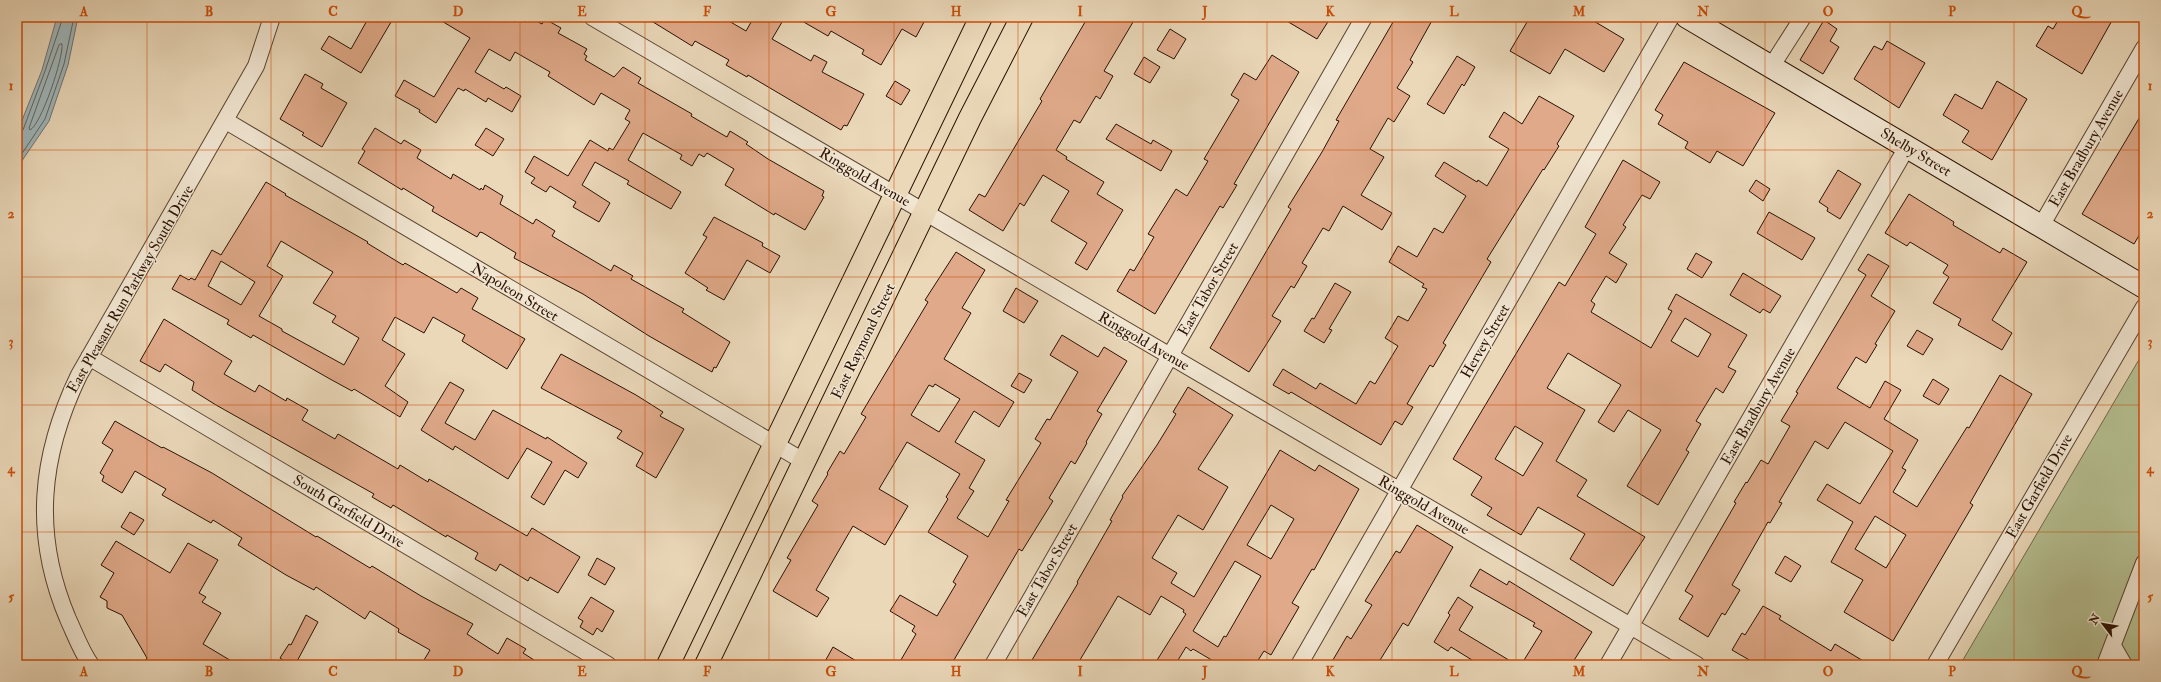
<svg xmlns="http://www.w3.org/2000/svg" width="2161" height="682" viewBox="0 0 2161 682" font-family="'IM FELL Double Pica',serif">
	<rect width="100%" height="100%" fill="#ead8b9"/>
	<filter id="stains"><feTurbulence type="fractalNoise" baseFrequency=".005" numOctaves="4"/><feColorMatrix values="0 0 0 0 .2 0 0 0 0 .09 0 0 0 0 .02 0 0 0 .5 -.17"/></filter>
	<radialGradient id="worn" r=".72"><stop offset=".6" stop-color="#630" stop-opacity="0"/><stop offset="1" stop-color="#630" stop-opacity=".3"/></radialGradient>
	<!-- green -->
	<path fill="#b5bf91" stroke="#70684a" d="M2144 351V665H1960Z"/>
	<!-- water -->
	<path fill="#9eb6bb" stroke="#707471" d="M57 17H78L68 65 49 121 17 168V133L42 70Z"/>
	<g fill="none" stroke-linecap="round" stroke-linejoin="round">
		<!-- shore -->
		<path stroke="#64645e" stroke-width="1" d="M62 44C64 57 41 125 30 130L29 128 59 45Z
			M17 132 23 130 45 71 61 23V17
			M17 161 45 119 64 64 74 17"/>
	</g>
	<!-- building -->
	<path fill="#e0aa8a" stroke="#2a1102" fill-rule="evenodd" d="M369 17H394L361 73 321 49 329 36 351 49Z
		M435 17H529L542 24 545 19 561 28 558 33 587 49 584 54 587 56 585 60 614 77 623 67 641 78 638 83 692 114 691 116 725 136 727 137 730 131 748 142 746 144 768 159 824 191 822 196 824 197 805 230 775 213 774 215 725 185 734 169 707 153 704 157 699 154 692 166 680 159 682 155 643 133 628 160 681 192 671 209 627 184 629 181 595 162 582 185 610 203 599 222 573 207 576 202 550 186 546 192 531 183 535 178 525 172 534 156 568 176 590 140 608 151 609 148 613 150 630 122 625 119 630 110 601 93 594 105 548 76 550 72 515 52 510 61 489 49 475 72 504 89 506 87 521 96 512 112 488 98 486 102 465 89 464 91 458 88 436 123 419 112 420 110 395 96 404 80 434 97 470 38Z
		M645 17H722L746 31 754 17H785L772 39 811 61 814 55 827 62 822 72 864 94 847 126 844 125 841 130 748 75 747 77 726 65 729 60 695 41 692 46Z
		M795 17H915L924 22 916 37 902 29 881 65 862 54 864 50 831 31 828 36Z
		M1088 17H1136L1104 71 1113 76 1100 99 1096 96 1080 123 1074 120 1056 150 1067 157 1066 159 1104 182 1097 194 1123 210 1087 270 1075 263 1087 243 1051 221 1069 191 1043 175 1024 206 1020 203 1003 231 969 210 979 194 985 197 1029 123 1042 101 1040 99Z
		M1280 17H1331L1317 39Z
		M1396 17H1434L1410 60 1413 62 1397 88 1410 96 1394 122 1388 118 1370 149 1384 157 1361 195 1392 213 1382 230 1343 206 1329 231 1323 228 1302 263 1307 266 1294 288 1291 286 1272 316 1281 321 1249 372 1210 348 1291 209 1288 207 1322 152 1339 121 1336 120Z
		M1530 17H1587L1624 39 1604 72 1565 49 1550 74 1510 51Z
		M2060 17H2114L2082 74 2036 46 2048 26 2053 29Z
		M1824 20 1837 29 1830 41 1839 47 1823 74 1800 60Z
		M1170 29 1186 39 1174 59 1157 50Z
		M1887 41 1925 63 1899 108 1854 79 1874 46 1882 50Z
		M1272 55 1299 72 1234 184 1237 185 1223 208 1220 206 1155 314 1117 291 1130 269 1134 271 1154 237 1148 234 1176 189 1187 196 1208 161 1204 159 1239 100 1231 95 1244 73 1256 80Z
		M1457 56 1475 67 1464 86 1462 84 1444 114 1427 104Z
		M1144 57 1160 67 1150 83 1134 74Z
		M1684 62 1775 113 1743 166 1717 151 1710 163 1685 148 1688 142 1658 124 1663 115 1655 110Z
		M305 74 323 84 321 88 347 103 322 147 302 135 304 133 280 119Z
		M895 81 910 90 901 105 886 96Z
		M1997 81 2027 99 1992 160 1962 142 1969 131 1943 115 1955 94 1982 109Z
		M1539 96 1574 116 1557 144 1559 146 1544 170 1543 169 1487 259 1491 262 1443 343 1446 345 1433 367 1430 365 1407 404 1413 407 1402 425 1395 421 1381 445 1291 392 1289 394 1273 385 1283 369 1316 389 1320 383 1356 404 1370 381 1375 384 1398 346 1385 338 1398 316 1408 321 1427 289 1422 287 1424 284 1389 262 1398 246 1417 257 1434 228 1443 233 1466 196 1435 176 1444 162 1477 182 1478 180 1487 186 1509 149 1489 137 1504 112 1522 124Z
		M2144 110V227L2134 244 2082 214Z
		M1116 124 1151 144 1153 140 1172 151 1161 171 1106 139Z
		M375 128 401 144 404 140 421 150 417 158 451 179 453 174 480 190 481 188 483 190 485 185 503 196 500 204 533 224 536 219 555 231 552 236 611 271 614 265 633 276 631 279 684 309 682 312 730 342 716 368 714 367 712 372 649 336 583 294 514 258 516 253 483 233 480 232 477 237 432 211 434 207 403 188 402 190 358 163 365 151 362 149Z
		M486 128 504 139 493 156 475 145Z
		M1623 160 1660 182 1650 199 1642 195 1623 225 1626 227 1609 253 1627 264 1616 283 1606 276 1591 301 1595 304 1591 312 1651 348 1672 311 1668 309 1676 294 1747 335 1728 367 1736 371 1723 393 1716 388 1696 421 1701 424 1686 450 1689 452 1658 505 1627 486 1661 430 1628 410 1614 432 1598 422 1621 385 1568 353 1547 388 1585 410 1556 461 1587 480 1577 496 1645 537 1613 586 1570 559 1585 534 1538 507 1521 535 1487 515 1492 508 1471 495 1482 477 1453 459 1559 282 1565 286 1596 234 1585 227ZM1685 318 1711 334 1698 357 1671 341ZM1515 426 1543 443 1523 476 1495 459Z
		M1838 170 1861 184 1840 219 1827 211 1828 208 1819 202Z
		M1756 180 1770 189 1763 201 1749 191Z
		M266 182 286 194 285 195 368 242 367 243 403 265 405 263 457 293 461 288 478 298 472 309 525 339 507 369 462 341 465 335 433 317 424 333 395 317 382 340 405 354 385 386 408 402 400 417 354 389 352 391 330 379 253 335 251 338 227 324 229 320 172 289 180 275 189 280 191 278 195 280 212 250 221 255ZM281 241 333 272 313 303 336 316 332 322 359 338 344 365 282 331V329L259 316 283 276 267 266ZM221 261 255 282 241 305 208 286Z
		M1909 194 1954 222 1953 225 2000 253 2003 248 2027 262 1992 320 2012 333 2002 350 1958 325 1961 319 1933 303 1949 277 1943 273 1948 265 1910 242 1907 246 1885 233Z
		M1769 212 1815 238 1802 260 1757 233Z
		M714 217 763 243 762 246 780 256 770 273 747 260 724 300 706 290 708 288 685 273 707 237 703 235Z
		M956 252 985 270 962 308 971 313 944 359 1014 402 999 427 974 411 955 442 985 460 969 488 974 491 957 518 988 537 1009 501 1006 500 1041 443 1035 439 1047 419 1050 420 1078 372 1050 355 1062 335 1098 357 1104 347 1127 361 1097 411 1102 414 1086 442 1087 443 1075 464 1071 461 1049 498 1053 501 1022 551 1019 549 951 665H898L916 634 912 631 915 626 890 611 900 595 937 616 956 584 953 582 968 556 928 532 948 499 946 497 960 474 907 442 879 489 908 506 885 545 853 526 816 590 829 598 817 617 773 591 791 560 787 558 818 505 812 501 828 474 827 473 840 451 844 454 866 417 861 414 928 302 925 300ZM935 384 960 399 939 432 911 415 929 385 933 387Z
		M1696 253 1712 262 1702 278 1687 269Z
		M1868 254 1889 266 1871 296 1895 311 1875 344 1877 345 1866 363 1856 357 1837 388 1870 408 1885 381 1901 390 1884 419 1918 440 1902 468 1906 470 1893 492 1917 507 1967 427 1969 428 2000 375 2032 394 1970 503 1973 505 1893 641 1844 612 1863 580 1831 562 1853 522 1817 500 1827 484 1860 504 1893 451 1845 422 1828 449 1815 441 1779 502 1782 503 1770 523 1768 522 1732 585 1740 590 1725 615 1722 613 1708 637 1679 619 1693 596 1685 591 1736 503 1734 502 1746 482 1747 483 1761 460 1768 464 1790 426 1781 421 1798 393 1796 392 1866 275 1858 270ZM1875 516 1906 535 1886 568 1855 549Z
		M1743 273 1781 296 1770 313 1763 309 1760 313 1730 295Z
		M1335 283 1351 292 1329 329 1332 330 1324 343 1304 331 1312 318 1314 319Z
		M1016 288 1038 301 1024 323 1003 311Z
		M164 319 232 361 224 374 255 392 259 385 286 401 287 398 308 410 302 420 335 439 338 434 398 469 400 465 428 482 429 479 527 536 532 528 580 557 558 593 530 577 528 581 500 564 496 571 475 559 478 553 447 535 446 537 393 505 391 508 372 497 374 494 216 405 192 390 194 382 165 364 160 372 140 361Z
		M1917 330 1933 339 1923 355 1907 346Z
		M561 354 636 395 663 412 660 416 684 429 656 478 636 466 643 453 617 438 622 431 541 388Z
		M1019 373 1032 380 1024 393 1011 386Z
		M1933 379 1949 389 1939 405 1923 396Z
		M450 382 464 390 445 423 475 440 493 410 546 439 547 437 587 463 578 478 565 470 544 505 531 497 552 462 527 448 508 479 455 446 453 450 421 430Z
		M1188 387 1233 415 1198 469 1228 487 1203 530 1178 515 1152 558 1177 573 1171 583 1194 597 1280 450 1315 471 1319 465 1359 489 1314 570 1312 569 1292 603 1299 607 1271 655 1264 651 1255 665H1220L1193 649 1191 651 1186 647 1175 665H1154L1186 614 1183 612 1184 610 1161 596 1150 615 1118 596 1077 665H1029L1078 583 1077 582 1112 521 1110 520 1123 497 1122 496 1157 445 1176 414 1173 412ZM1271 505 1294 519 1271 559 1247 545ZM1235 561 1261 576 1226 637 1224 636 1218 647 1193 631Z
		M115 421 162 448 163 447 212 473 316 537 317 536 370 568 372 566 421 596 473 624 467 634 498 654 507 638 526 649 523 653 542 665H421L430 650 398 632 399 629 370 611 365 619 316 587 314 590 286 575 238 545 242 538 213 520 211 523 162 495 166 489 135 471 122 493 102 481 104 476 100 473 113 450 102 443Z
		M130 512 144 520 134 535 121 527Z
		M1417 525 1453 547 1408 626 1403 623 1377 665H1330L1347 636 1351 639 1372 605 1365 601 1396 551 1400 553Z
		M116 541 170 573 188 543 218 560 199 593 206 597 202 602 221 613 203 644 238 665H142L147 658 122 615 107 608V601L100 597 114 573 101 565Z
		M1785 556 1801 566 1791 582 1775 573Z
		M597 558 615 568 605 585 588 575Z
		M1480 569 1507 585 1509 581 1592 632 1571 665H1521L1542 631 1533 626 1535 623 1470 586Z
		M591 597 614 611 602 632 597 628 593 635 580 627 583 621 578 618Z
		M1458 597 1473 607 1459 630 1517 665H1480L1451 647 1448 651 1434 642 1450 615 1448 613Z
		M1763 606 1781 616 1779 619 1831 651 1835 644 1870 665H1758L1732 650 1742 633 1745 635Z
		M306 615 318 622 295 665H290L280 658 289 644 291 645Z
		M833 647 863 665H823Z"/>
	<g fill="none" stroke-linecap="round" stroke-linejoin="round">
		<!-- street casing -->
		<g stroke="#5a4330" stroke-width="18">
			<path id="street" d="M592 17 1697 665
				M1771 67 1803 17
				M226 121 805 462
				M2041 226 2144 48
				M89 357 608 665
				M2113 646 2124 665
				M91 665C81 651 75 634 68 619 32 534 40 456 79 375L256 66 272 17
				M993 665 1364 17
				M1299 665 1671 17
				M1608 665 1907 147
				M1935 665 2144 307
				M2105 665 2144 563"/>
		</g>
		<!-- secondary casing -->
		<g stroke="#2a1102" stroke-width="24">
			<path id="secondary" d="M1687 17 2144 287"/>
		</g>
		<!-- primary casing -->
		<g stroke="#2a1102" stroke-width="24">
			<path id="primary" d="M668 665 981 17
				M706 665 970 118 1022 17"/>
		</g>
		<!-- street -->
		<use href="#street" stroke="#f1e6d2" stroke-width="16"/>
		<!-- secondary -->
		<use href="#secondary" stroke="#f1e6d2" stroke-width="22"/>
		<!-- primary -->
		<use href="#primary" stroke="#ead8b9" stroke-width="22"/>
	</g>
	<!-- grid -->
	<path fill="none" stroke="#cc4e0a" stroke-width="1" stroke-opacity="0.55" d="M147 17V665M271 17V665M396 17V665M520 17V665M645 17V665M769 17V665M894 17V665M1018 17V665M1143 17V665M1267 17V665M1392 17V665M1516 17V665M1641 17V665M1765 17V665M1890 17V665M2014 17V665M17 150H2144M17 277H2144M17 405H2144M17 532H2144"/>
	<g text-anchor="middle" stroke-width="3" stroke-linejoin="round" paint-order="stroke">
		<!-- street labels -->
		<g font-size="15" fill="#2a1102" stroke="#f1e6d2">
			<text transform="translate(2086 148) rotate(-60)" y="5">East Bradbury Avenue</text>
			<text transform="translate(1916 152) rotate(31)" y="5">Shelby Street</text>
			<text transform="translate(865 177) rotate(30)" y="5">Ringgold Avenue</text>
			<text transform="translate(130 289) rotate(-60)" y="5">East Pleasant Run Parkway South Drive</text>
			<text transform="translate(1208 289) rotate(-60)" y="5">East Tabor Street</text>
			<text transform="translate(515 292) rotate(31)" y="5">Napoleon Street</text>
			<text transform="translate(863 341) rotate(-64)" y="5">East Raymond Street</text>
			<text transform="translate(1144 341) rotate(30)" y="5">Ringgold Avenue</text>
			<text transform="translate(1485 341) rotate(-60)" y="5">Hervey Street</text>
			<text transform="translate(1758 406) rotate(-60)" y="5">East Bradbury Avenue</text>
			<text transform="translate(2039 486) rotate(-60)" y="5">East Garfield Drive</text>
			<text transform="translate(1424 505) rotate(30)" y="5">Ringgold Avenue</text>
			<text transform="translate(349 511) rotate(31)" y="5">South Garfield Drive</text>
			<text transform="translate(1047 570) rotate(-60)" y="5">East Tabor Street</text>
		</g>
	</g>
	<!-- margin -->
	<rect width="2161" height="682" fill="none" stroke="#ead8b9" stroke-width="44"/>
	<!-- north arrow -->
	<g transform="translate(2103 624) rotate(301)" stroke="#f1e6d2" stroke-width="3" paint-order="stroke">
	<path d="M0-3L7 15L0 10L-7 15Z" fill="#2a1102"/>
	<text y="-6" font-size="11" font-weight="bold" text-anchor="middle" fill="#2a1102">N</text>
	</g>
	<rect x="22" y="22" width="2117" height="638" fill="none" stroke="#cc4e0a" stroke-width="1.5"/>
	<g font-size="13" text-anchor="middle" font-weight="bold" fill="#cc4e0a">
		<text x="84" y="16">A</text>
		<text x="209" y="16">B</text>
		<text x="333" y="16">C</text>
		<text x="458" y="16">D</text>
		<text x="582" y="16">E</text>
		<text x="707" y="16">F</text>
		<text x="831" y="16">G</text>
		<text x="956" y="16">H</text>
		<text x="1080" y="16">I</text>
		<text x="1205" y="16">J</text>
		<text x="1330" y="16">K</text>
		<text x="1454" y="16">L</text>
		<text x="1579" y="16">M</text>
		<text x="1703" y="16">N</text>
		<text x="1828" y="16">O</text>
		<text x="1952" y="16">P</text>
		<text x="2077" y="16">Q</text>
		<text x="11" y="90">1</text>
		<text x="2150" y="90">1</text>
		<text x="11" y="218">2</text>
		<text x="2150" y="218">2</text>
		<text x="11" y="346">3</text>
		<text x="2150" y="346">3</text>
		<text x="11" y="473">4</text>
		<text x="2150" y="473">4</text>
		<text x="11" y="601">5</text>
		<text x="2150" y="601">5</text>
		<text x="84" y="676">A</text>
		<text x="209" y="676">B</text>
		<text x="333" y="676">C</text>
		<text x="458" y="676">D</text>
		<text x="582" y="676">E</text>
		<text x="707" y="676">F</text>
		<text x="831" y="676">G</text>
		<text x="956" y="676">H</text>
		<text x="1080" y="676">I</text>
		<text x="1205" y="676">J</text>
		<text x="1330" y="676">K</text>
		<text x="1454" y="676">L</text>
		<text x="1579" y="676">M</text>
		<text x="1703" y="676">N</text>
		<text x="1828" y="676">O</text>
		<text x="1952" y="676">P</text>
		<text x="2077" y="676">Q</text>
	</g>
	<rect width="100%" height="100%" filter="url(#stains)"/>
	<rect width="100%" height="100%" fill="url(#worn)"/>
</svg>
